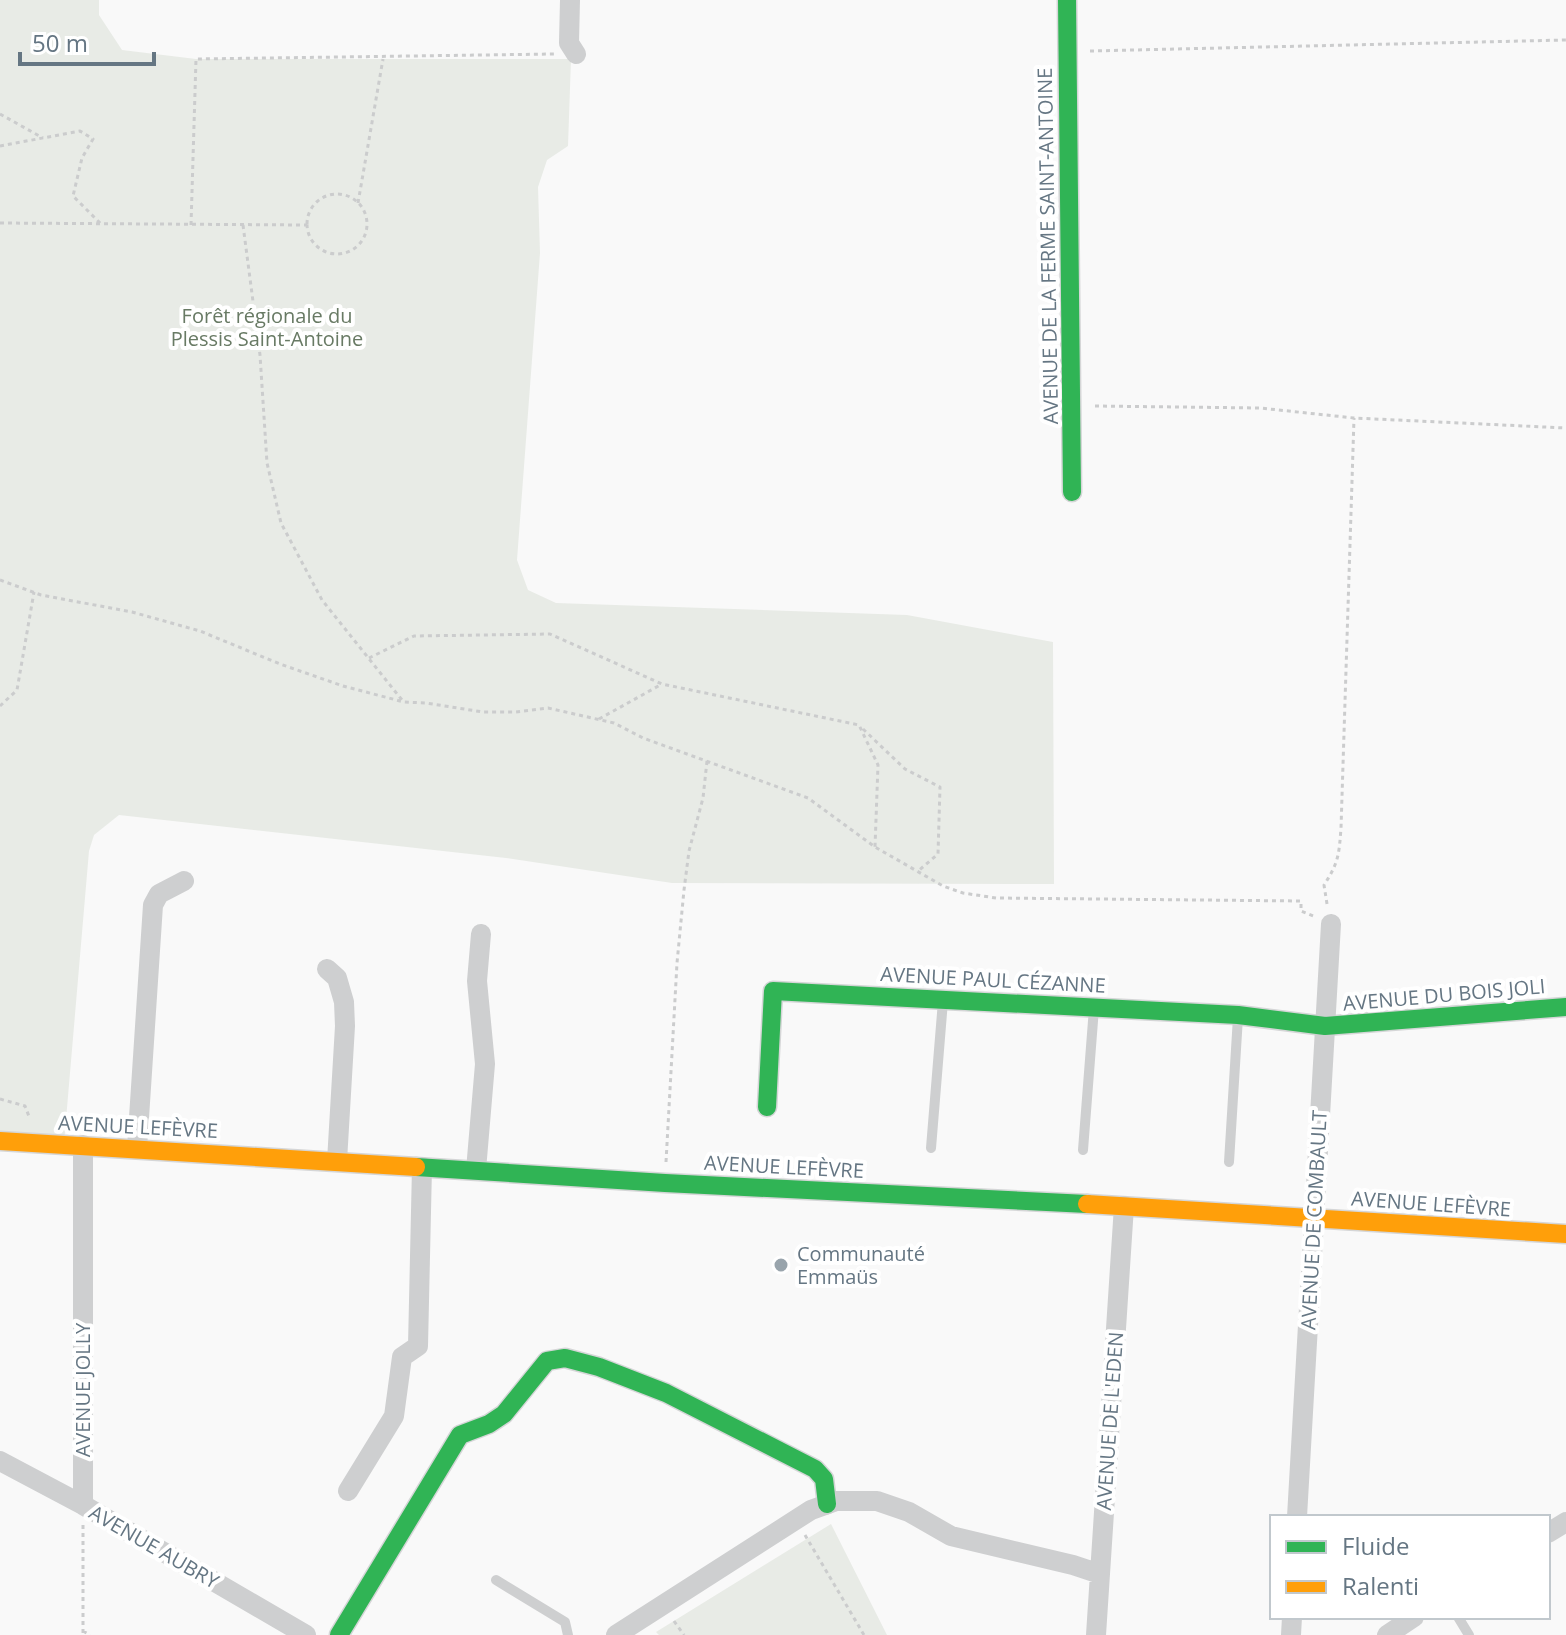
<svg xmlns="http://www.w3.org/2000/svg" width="1566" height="1635" viewBox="0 0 1566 1635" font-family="'Open Sans',sans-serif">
	<rect width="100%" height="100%" fill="#f9f9f9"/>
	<!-- green -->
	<path fill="#e8ebe6" d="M0 0H99V15L122 50 196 59H571L568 146 547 160 538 187 540 253 517 560 528 590 556 603 907 615 1053 642 1054 884 672 883 506 858 119 815 94 835 89 851 64 1143 0 1140Z
		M831 1524 887 1635H659L656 1632Z"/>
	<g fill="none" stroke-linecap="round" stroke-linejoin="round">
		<!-- fast casing -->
		<g stroke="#d5d6d7" stroke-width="21">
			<path id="fast" d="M1067 0 1072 492
				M767 1107 773 991 1238 1015 1325 1026 1566 1007
				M416 1167 665 1183 1087 1204
				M339 1635 460 1435 489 1424 504 1414 547 1361 565 1358 599 1367 666 1393 815 1469 824 1479 827 1504"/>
		</g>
		<!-- slow casing -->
		<g stroke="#d5d6d7" stroke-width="21">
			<path id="slow" d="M0 1141 416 1167
				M1087 1204 1566 1234"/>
		</g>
		<!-- path -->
		<path stroke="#cbcccd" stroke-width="3" stroke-dasharray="4 4" stroke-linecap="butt" d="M1090 51 1566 40
			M0 114 43 138
			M0 146 80 131 93 139 82 158 73 196 101 224
			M307 224a30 30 0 1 1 60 0a30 30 0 1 1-60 0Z
			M358 203 383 59
			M0 223 307 225
			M191 225 196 59 554 54
			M243 225 260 355 267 463 281 523 322 600 402 700
			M1095 406 1260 408 1354 418 1566 428
			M0 580 41 595 132 612 200 631 280 664 343 686 404 702 426 703 483 712H516L548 708 614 723 643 738 808 798 875 847 943 886 963 893 996 898 1301 901V911L1316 917
			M369 658 414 636 550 634 662 684 859 725 878 765 875 847
			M0 706 17 690 34 592
			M599 719 662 684
			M863 729 905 769 940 787 938 854 917 872
			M1327 904 1324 885C1339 862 1339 854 1341 828L1354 418
			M0 1099 25 1106 30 1119
			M666 1162 677 963 684 890 689 851 703 798 707 761
			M83 1525V1635
			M805 1535 864 1635
			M674 1621 684 1635
			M83 1631 90 1635"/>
		<!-- lane -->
		<path stroke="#cecfd0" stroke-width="10" d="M931 1148 943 1001
			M1083 1150 1094 1008
			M1229 1162 1238 1017
			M496 1580 565 1622 568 1635
			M1458 1617 1469 1635"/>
		<!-- street -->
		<path stroke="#cecfd0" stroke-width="20" d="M570 0 569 43 576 54
			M327 969 337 978 344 1002 345 1026 337 1161
			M137 1148 153 905 159 894 184 881
			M476 1170 485 1064 477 981 481 934
			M0 1461 83 1505 306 1635
			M348 1491 394 1416 402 1357 418 1346 422 1167
			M83 1505V1145
			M1297 1517 1331 924
			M1548 1533 1566 1522
			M616 1635 811 1510 836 1501H877L909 1512 951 1536 1073 1565 1100 1574
			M1096 1635 1124 1206
			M1291 1635 1292 1617
			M1387 1635 1414 1617"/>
		<!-- fast -->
		<use href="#fast" stroke="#30b455" stroke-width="18"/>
		<!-- slow -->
		<use href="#slow" stroke="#ff9f0a" stroke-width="18"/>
	</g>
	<!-- markers -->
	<circle fill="#99a4ac" stroke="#fff" stroke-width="3" cx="781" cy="1265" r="8"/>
	<g text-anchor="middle" stroke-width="8" stroke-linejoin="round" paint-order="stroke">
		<!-- street labels -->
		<g font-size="20" fill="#657683" stroke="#fff">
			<text transform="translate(1048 246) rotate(-91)" y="7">AVENUE DE LA FERME SAINT-ANTOINE</text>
			<text transform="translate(993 980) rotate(3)" y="7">AVENUE PAUL CÉZANNE</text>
			<text transform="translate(1444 995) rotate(-5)" y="7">AVENUE DU BOIS JOLI</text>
			<text transform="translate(138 1127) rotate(3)" y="7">AVENUE LEFÈVRE</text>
			<text transform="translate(784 1167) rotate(3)" y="7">AVENUE LEFÈVRE</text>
			<text transform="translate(1431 1204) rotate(4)" y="7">AVENUE LEFÈVRE</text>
			<text transform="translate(1314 1220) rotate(-87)" y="7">AVENUE DE COMBAULT</text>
			<text transform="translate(83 1390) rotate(-90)" y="7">AVENUE JOLLY</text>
			<text transform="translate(1110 1421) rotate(-86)" y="7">AVENUE DE L'EDEN</text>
			<text transform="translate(154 1547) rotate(30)" y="7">AVENUE AUBRY</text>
		</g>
		<!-- park labels -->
		<g font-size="20" fill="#687a64" stroke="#fff">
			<text x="267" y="323">Forêt régionale du<tspan x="267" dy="23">Plessis Saint-Antoine</tspan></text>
		</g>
		<!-- poi labels -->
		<g font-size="20" fill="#657683" stroke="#fff" text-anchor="start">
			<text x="797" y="1261">Communauté<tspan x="797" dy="23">Emmaüs</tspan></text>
		</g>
	</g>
	<!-- legend -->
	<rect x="1270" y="1515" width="280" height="104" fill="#ffffff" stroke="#c1c8cd" stroke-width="2"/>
	<rect x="1286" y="1541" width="40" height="12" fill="#30b455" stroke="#c1c8cd" stroke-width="2"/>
	<text x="1342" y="1555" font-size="24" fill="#657683">Fluide</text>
	<rect x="1286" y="1581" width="40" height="12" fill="#ff9f0a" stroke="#c1c8cd" stroke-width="2"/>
	<text x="1342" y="1595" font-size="24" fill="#657683">Ralenti</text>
	<!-- scale -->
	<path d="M20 52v12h134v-12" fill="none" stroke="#657683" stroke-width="4"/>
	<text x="32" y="52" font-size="24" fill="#657683" stroke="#ffffff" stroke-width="6" paint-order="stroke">50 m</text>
</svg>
